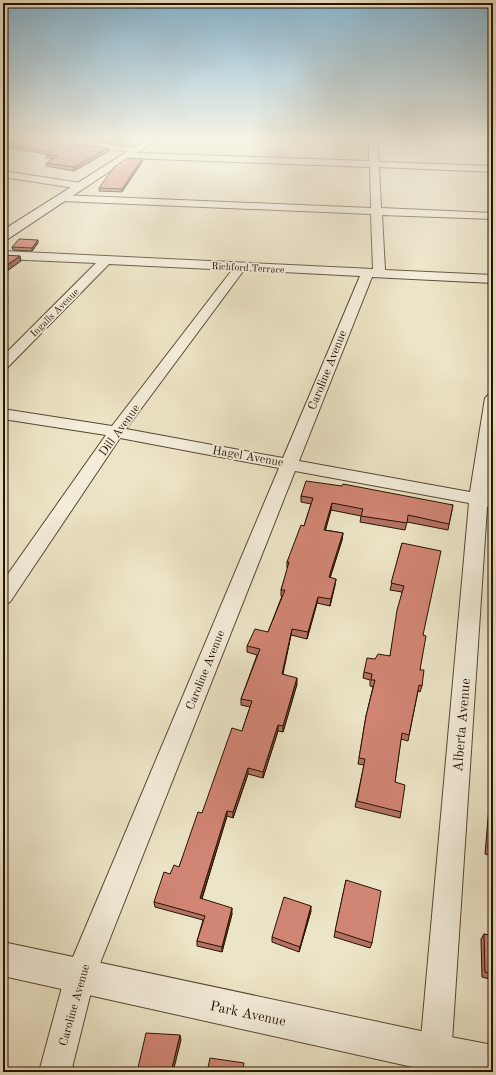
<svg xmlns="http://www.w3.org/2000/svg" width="496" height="1075" viewBox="0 0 496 1075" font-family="'Old Standard TT',serif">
	<rect width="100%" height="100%" fill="#ece4c6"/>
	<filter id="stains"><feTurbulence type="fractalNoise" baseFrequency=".005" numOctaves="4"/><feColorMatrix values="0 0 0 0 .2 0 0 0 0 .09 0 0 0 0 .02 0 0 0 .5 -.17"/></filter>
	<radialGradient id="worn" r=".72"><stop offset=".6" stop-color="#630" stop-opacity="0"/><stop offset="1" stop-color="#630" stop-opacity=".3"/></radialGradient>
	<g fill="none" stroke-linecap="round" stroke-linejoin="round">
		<!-- minor casing -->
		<g stroke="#584732" stroke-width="2">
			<path id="minor" d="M42 139H65L138 148 139 150 136 153 369 161V139H377L379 162 493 166V172L379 167 381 208 493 213V219L382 215 385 270 493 275V283L372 277 299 461 470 492 485 398 488 395 493 393V455L488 495 493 496V508L487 507 450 1072H418L469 503 295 471 95 976 71 1072H39L65 976 279 468 120 438 10 602 3 605V581L106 435 3 419V409L112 426 232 270 109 264 8 367 3 368V356L96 263 3 259V251L373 269 371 214 61 201 56 198 61 195 371 208 370 167 128 158 125 157 123 155 125 153 133 152 46 142ZM244 270 360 276 283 458 126 429Z
				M3 171 81 183 86 186 81 189 3 177Z"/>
		</g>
		<!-- tertiary casing -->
		<g stroke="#584732" stroke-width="2">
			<path id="tertiary" d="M3 942 435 1034 493 1045V1072H435L3 976Z"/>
		</g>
		<!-- secondary casing -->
		<g stroke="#261301" stroke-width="2">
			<path id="secondary" d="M147 139H158L8 239 3 240V230Z"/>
		</g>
		<!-- minor -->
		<use href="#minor" fill="#f3edda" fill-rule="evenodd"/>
		<!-- tertiary -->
		<use href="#tertiary" fill="#f3edda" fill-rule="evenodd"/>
		<!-- secondary -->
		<use href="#secondary" fill="#f3edda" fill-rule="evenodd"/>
	</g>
	<!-- wall -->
	<path fill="#b47264" stroke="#261301" d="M3 139 45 140 109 151 74 171 46 166V163L53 159 46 158V155L47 154 3 147Z
		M75 139H122L113 143Z
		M142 159V162L122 192 99 191V188Z
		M38 243 32 251 13 250 12 247Z
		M301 496 453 505 448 530 407 522 405 530 360 522 361 516 331 510 325 530 343 533 342 540 330 578 335 585 330 606 317 603 307 639 291 635 283 674 297 684 283 732 278 731 263 778 248 774 233 818 227 816 202 899 232 914 222 952 197 946V941L203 920 155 907 154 902 170 874 179 867 202 813 242 731 250 707 241 705V699L257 655 247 652V646L268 632 282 596H281V590L288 568H287V562L304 526 311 504 301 502Z
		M402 543 423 635 420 670 422 686 420 692 418 691 408 741 401 739 395 782 401 812 400 818 355 807 364 765 358 764 366 716 373 687 370 686V680L363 678 364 672 375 659 390 656 402 592 390 590Z
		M493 767V856L485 854 491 784H490Z
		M346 880 372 943 370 948 334 937Z
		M311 911 299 952 272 942V937Z
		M484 934 493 936V980L482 977 481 939Z"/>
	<!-- shaded-wall -->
	<path fill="#925d51" stroke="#261301" d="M116 139H122L113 143V140Z
		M108 148 109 151 74 171V167Z
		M142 159V162L122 192V189Z
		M38 240V243L32 251V248Z
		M20 256 21 261 3 274V268Z
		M6 294 8 302 3 307V297Z
		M332 503 331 510 324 536V530Z
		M343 533 342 540 328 584 329 577Z
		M336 579 335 585 330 606 331 599Z
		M318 597 317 603 307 639 308 632Z
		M292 629 291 635 281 680 282 674Z
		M297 678V684L283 732V726Z
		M278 725V731L263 778V772Z
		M248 768V774L233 818V812Z
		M227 811V816L200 904V898Z
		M311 906V911L299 952 300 947Z
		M232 908V914L222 952V947Z
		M180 1035 181 1040 173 1072H171Z"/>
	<!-- building -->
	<path fill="#d18574" stroke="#261301" d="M3 139H43L45 140 108 148 74 167 46 163 58 156 46 155 52 152 3 144Z
		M101 139H116L113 140Z
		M127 158 142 159 122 189 99 188 114 167Z
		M19 239 38 240 32 248 12 247Z
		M3 255 20 256 3 268Z
		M3 294H6L3 297Z
		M306 481 342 486 343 484 453 505 449 524 408 515 407 523 361 516 363 509 332 503 324 530 343 533 329 577 336 579 331 599 318 597 308 632 292 629 282 674 297 678 283 726 278 725 263 772 248 768 233 812 227 811 200 898 232 908 222 947 197 941 205 916 154 902 164 872 170 874 174 865 179 867 198 812 202 813 232 728 242 731 252 701 241 699 260 649 247 646 255 629 268 632 285 590H281L289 562H287L301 525 304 526 313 498 301 496Z
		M402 543 441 551 423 635 426 636 420 670H424L422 686 419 685 409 735 402 733 395 782 405 785 401 812 357 801 365 759 359 758 366 716 375 680H371L372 674 364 672 367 658 375 659 378 654 390 656 397 610 404 586 391 583Z
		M493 789V850L488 848Z
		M346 880 381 891 372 943 335 931Z
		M284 897 311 906 300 947 272 937Z
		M484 934 493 936V974L485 972Z
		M146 1033 180 1035 171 1072H137Z
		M210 1058 244 1063 242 1072H207Z"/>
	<!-- sky -->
	<linearGradient id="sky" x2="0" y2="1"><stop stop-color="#88b8d4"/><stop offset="0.48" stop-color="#f6f3e5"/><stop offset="1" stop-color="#f6f3e5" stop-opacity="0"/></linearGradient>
	<rect width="496" height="289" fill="url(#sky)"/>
	<g text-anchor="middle" stroke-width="3.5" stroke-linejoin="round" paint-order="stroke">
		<!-- far-street labels -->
		<g font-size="10" fill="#261301" stroke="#f3edda">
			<text transform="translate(248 267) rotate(3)" y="4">Richford Terrace</text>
			<text transform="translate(54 312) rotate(-45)" y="4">Ingalls Avenue</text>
		</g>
		<!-- street labels -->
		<g font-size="12" fill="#261301" stroke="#f3edda">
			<text transform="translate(327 370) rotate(-68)" y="4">Caroline Avenue</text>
			<text transform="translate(119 430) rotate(-54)" y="4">Dill Avenue</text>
			<text transform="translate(248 456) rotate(10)" y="4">Hagel Avenue</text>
			<text transform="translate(205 670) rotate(-68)" y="4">Caroline Avenue</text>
			<text transform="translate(74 1005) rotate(-74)" y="4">Caroline Avenue</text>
		</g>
		<!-- near-street labels -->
		<g font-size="14" fill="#261301" stroke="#f3edda">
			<text transform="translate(461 725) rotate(-85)" y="5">Alberta Avenue</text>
			<text transform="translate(248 1013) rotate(12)" y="5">Park Avenue</text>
		</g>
	</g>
	<!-- margin -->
	<rect width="496" height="1075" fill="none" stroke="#ece4c6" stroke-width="16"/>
	<rect x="4" y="4" width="488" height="1067" fill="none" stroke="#261301" stroke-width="2"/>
	<rect x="8" y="8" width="480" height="1059" fill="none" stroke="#261301"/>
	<rect width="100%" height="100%" filter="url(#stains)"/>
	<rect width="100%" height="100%" fill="url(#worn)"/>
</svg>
